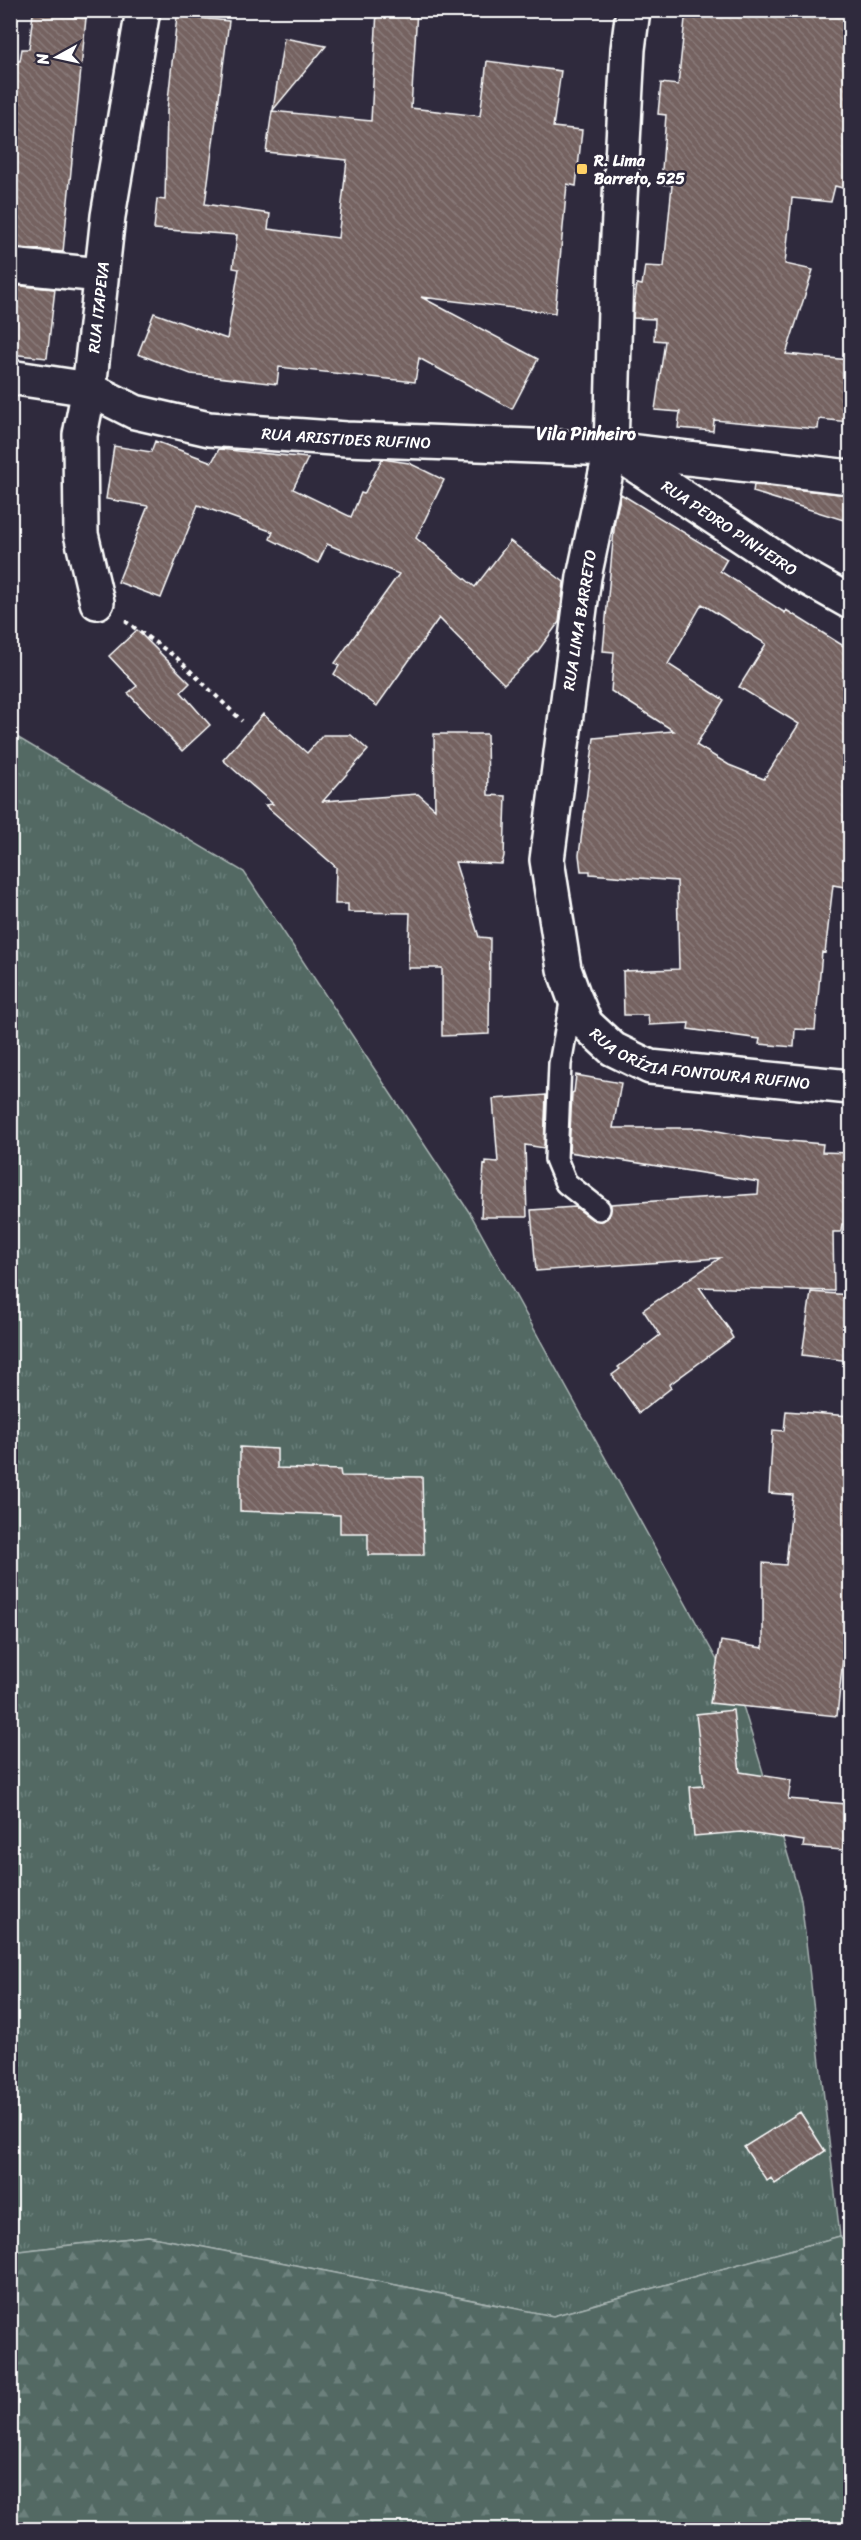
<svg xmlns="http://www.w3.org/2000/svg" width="861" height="2540" viewBox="0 0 861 2540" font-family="Sriracha,sans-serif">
	<defs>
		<pattern id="grass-tufts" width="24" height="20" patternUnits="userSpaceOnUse" patternTransform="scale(1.5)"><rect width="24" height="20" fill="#526964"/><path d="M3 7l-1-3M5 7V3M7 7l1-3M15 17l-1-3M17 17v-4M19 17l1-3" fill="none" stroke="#6c807b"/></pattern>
		<pattern id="forest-firs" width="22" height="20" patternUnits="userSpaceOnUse" patternTransform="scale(1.5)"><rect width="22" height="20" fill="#526964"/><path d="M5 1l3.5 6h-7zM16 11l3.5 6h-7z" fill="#6c807b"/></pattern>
		<pattern id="building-back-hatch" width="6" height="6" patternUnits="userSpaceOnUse" patternTransform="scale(1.5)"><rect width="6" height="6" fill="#746261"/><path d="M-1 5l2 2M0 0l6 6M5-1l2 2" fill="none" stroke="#897a79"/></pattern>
	</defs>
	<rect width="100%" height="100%" fill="#2f2a3d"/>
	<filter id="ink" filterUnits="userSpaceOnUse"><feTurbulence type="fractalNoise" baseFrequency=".0167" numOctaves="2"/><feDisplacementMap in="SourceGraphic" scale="12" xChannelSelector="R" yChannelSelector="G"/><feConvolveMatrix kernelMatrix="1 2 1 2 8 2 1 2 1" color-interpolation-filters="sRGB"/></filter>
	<g filter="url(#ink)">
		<!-- grass -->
		<path fill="url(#grass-tufts)" stroke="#a8b4b2" stroke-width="1.5" d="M10 733 244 872 471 1215 744 1709 801 1899 840 2236 553 2316 148 2236 11 2252Z"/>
		<!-- forest -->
		<path fill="url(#forest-firs)" stroke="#a8b4b2" stroke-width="1.5" d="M148 2236 553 2316 840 2236 850 2247V2529H11V2252Z"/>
		<!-- building -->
		<path fill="url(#building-back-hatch)" stroke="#fff" stroke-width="1.5" fill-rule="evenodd" d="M377 10H417L411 108 480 116 487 61 561 71 553 127 582 130 576 186 567 184 555 313 421 297 538 359 512 409 419 358 415 382 279 367 277 384 191 374 138 354 154 313 227 339 239 269 233 268 237 235 154 229 157 199 165 200 167 110 177 16 229 21 205 204 270 214 268 229 338 238 347 160 266 152 272 111 371 121Z
			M686 10H850V190L835 186 831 202 792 198 785 264 813 270 786 354 850 360V422L819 419 818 429 714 420 713 431 678 428 680 412 655 410 665 341 654 340 655 319 633 318 634 307 637 284 642 285 645 266 664 267 672 185 661 184 666 115 658 114 661 83 678 85Z
			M33 13 86 18 63 252 10 247V76L16 77 17 61H20L22 49H29Z
			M284 38 326 46 273 110Z
			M10 285 55 289 47 358 10 354Z
			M155 441 212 462 219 449 308 458 293 489 351 517 361 493 364 494 382 459 409 463 444 480 416 538 475 587 510 541 564 582 559 622 538 651 504 684 439 618 377 706 334 674 339 666 335 663 399 574 327 544 318 563 270 539 273 532 198 505 161 598 118 582 148 506 106 499 114 446 151 452Z
			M754 485 850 495V522L753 492Z
			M621 494 727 559 720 571 785 613 786 610 850 650V888L833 885 825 953 822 952 815 1030 795 1029 794 1047 759 1044 760 1039 688 1029 689 1023 649 1025 648 1015H624L623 971 679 969 677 881 590 874V871H581L579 855 594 738 674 731 611 691 614 652 603 651 615 519ZM702 604 766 644 739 687 799 724 764 779 729 765 696 745 724 700 668 664Z
			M137 630 190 683 181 692 210 725 182 751 128 693 137 686 109 656Z
			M263 714 307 753 323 735H351L368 750 323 801 418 794 435 809 434 734H487L488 795 506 796 504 856 502 864 455 862 479 937 490 938 489 1034 442 1036V968H408L410 913 348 912V904H335L336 867 265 805 273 804 223 760Z
			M576 1075 621 1083 613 1128H702L755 1138 823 1144 822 1152 850 1153V1224H842L841 1232H833L834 1291 699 1287 731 1332 730 1333 733 1338 669 1385 671 1388 639 1413 612 1375 620 1369 618 1367 660 1335 643 1310 720 1258 536 1271 531 1210 575 1207 592 1219 603 1221 609 1216 611 1204 758 1194 759 1182 569 1152 572 1093 574 1092Z
			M546 1095 544 1148 525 1145 527 1217H481L484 1164 486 1165V1161L498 1162 493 1099Z
			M811 1292 850 1295V1361L802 1355Z
			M786 1411 850 1416 849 1639H845L837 1716 710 1703 721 1641 763 1648V1563L786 1565 793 1495 769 1493 773 1430 784 1431Z
			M240 1447 277 1449V1468L340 1470 341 1476 422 1477 424 1555H368V1533H340V1515L240 1511Z
			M733 1710 740 1772 791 1780 788 1799 846 1804 843 1850 803 1847 804 1841 741 1832 694 1836 690 1787 704 1786 696 1714Z
			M800 2112 825 2151 775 2184 771 2178 767 2181 744 2147Z"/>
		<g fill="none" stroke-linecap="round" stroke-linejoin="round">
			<!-- service casing -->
			<g stroke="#fff" stroke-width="26">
				<path id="service" d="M572 997 560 1064 556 1159 566 1183 599 1209"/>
			</g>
			<!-- minor casing -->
			<g stroke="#fff" stroke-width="38">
				<g id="minor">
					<path d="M10 266 101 275"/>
					<path id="s1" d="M10 377 89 389 135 412 209 429 346 439 611 449 850 477"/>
					<path id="s2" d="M611 449 584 577 547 860 564 969 573 994 586 1024 613 1049 650 1067 850 1087"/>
					<path id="s3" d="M97 602 81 534 80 435 89 389 108 216 143 10"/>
				</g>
			</g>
			<!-- tertiary casing -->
			<g stroke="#fff" stroke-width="38">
				<g id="tertiary">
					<path id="s4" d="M633 10 628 49 616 273 611 449 795 571 850 602"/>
				</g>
			</g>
			<!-- path -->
			<path stroke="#fff" stroke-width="4" stroke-dasharray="4.5 4.5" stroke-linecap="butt" d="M125 621 177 658 242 721"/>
			<!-- service -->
			<use href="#service" stroke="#2f2a3d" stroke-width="21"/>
			<!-- minor -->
			<use href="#minor" stroke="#2f2a3d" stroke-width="33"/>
			<!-- tertiary -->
			<use href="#tertiary" stroke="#2f2a3d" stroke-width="33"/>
		</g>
	</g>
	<!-- markers -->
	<rect fill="#ffd166" stroke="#2f2a3d" stroke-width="2" x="576" y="163" width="12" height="12" rx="3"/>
	<g text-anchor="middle" stroke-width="5" stroke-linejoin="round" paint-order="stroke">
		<!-- poi labels -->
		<g font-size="16" font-weight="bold" fill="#fff" stroke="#2f2a3d" text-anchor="start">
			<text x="594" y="166">R. Lima<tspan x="594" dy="18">Barreto, 525</tspan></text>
		</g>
		<!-- street labels -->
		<g font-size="16" fill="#fff" stroke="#2f2a3d">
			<text dy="6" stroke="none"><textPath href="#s3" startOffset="298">RUA ITAPEVA</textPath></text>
			<text dy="6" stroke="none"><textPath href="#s1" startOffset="345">RUA ARISTIDES RUFINO</textPath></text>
			<text dy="6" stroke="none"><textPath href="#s4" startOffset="582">RUA PEDRO PINHEIRO</textPath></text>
			<text transform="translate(579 620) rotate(-81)" y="6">RUA LIMA BARRETO</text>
			<text dy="6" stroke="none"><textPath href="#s2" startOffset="710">RUA ORÍZIA FONTOURA RUFINO</textPath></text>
		</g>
		<!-- neighbourhood labels -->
		<g font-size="18" font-weight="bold" fill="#fff" stroke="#2f2a3d">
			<text x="586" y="440">Vila Pinheiro</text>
		</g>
	</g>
	<!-- margin -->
	<rect width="861" height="2540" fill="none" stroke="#2f2a3d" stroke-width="36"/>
	<rect x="18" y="18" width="825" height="2504" fill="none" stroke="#fff" stroke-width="2" filter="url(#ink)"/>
	<!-- north arrow -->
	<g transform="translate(57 57) rotate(262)" stroke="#2f2a3d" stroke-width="4.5" paint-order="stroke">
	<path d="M0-4.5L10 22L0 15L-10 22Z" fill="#ffffff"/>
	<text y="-9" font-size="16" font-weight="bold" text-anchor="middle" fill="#ffffff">N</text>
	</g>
</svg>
